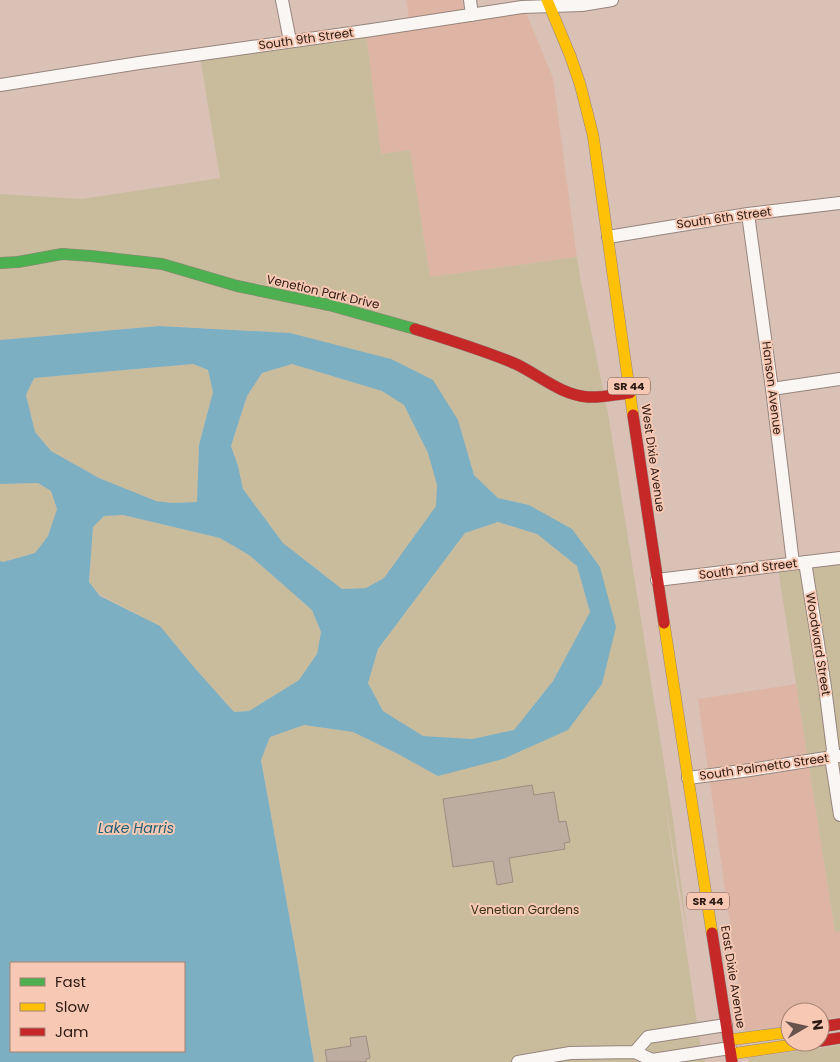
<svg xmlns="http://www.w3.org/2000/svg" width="840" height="1062" viewBox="0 0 840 1062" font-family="Poppins,sans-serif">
	<rect width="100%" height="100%" fill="#dac1b6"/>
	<!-- built -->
	<path fill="#deb5a4" d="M406 0H462L466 18 525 10 553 78 577 257 430 277 410 150 381 154 366 32 410 24Z
		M796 684 835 932 840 931V1017L820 1020V1012H790V1025L745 1031 698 699Z"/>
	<!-- green -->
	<path fill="#c9bc9d" d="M366 32 381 154 410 150 430 277 577 257 581 282 608 413 673 819 689 946 664 796 701 1050H703L705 1062H314L297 959 261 760 270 737 304 725 353 732 396 753 438 776 568 730 600 567 529 505 498 498 474 475 458 420 290 333 159 326 0 340V194L82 199 220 178 200 57Z
		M193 364 208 370 213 392 199 445 198 502 172 503 156 501 99 478 51 451 35 432 26 395 34 378Z
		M292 364 382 391 405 405 428 453 437 485 436 506 384 578 366 588 342 589 283 543 243 489 238 466 231 446 247 396 262 373Z
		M38 483 51 491 57 509 48 536 35 553 3 562 0 561V484Z
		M123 515 220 538 249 555 312 610 321 632 317 654 299 680 249 711 234 712 225 702 193 666 160 626 100 595 89 583 93 527 104 516Z
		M498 522 537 534 577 566 590 612 553 681 514 730 472 739 423 736 383 711 368 683 378 649 465 533Z
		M840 559V931L835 932 778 569Z
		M840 1045V1062H749L748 1058Z"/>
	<!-- water -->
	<path fill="#7cafc1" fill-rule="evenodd" d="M159 326 290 333 391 359 433 380 458 420 474 475 498 498 529 505 572 529 600 567 616 627 602 684 568 730 503 759 438 776 396 753 353 732 304 725 270 737 261 760 297 959 314 1062H0V561L3 562 35 553 48 536 57 509 51 491 38 483 0 484V340ZM193 364 208 370 213 392 199 445 197 502 172 503 156 501 99 478 51 451 35 432 26 395 34 378ZM292 364 382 391 404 405 428 453 437 485 436 506 384 578 366 588 342 589 283 543 243 489 238 466 231 446 247 396 262 373ZM123 515 220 538 249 555 312 610 321 632 317 654 299 680 249 711 234 712 225 702 193 666 160 626 100 596 89 582 93 527 104 516ZM498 522 537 534 577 566 590 612 553 681 514 730 472 739 423 736 383 711 368 683 378 649 465 533ZM11 963H184V1051H11Z"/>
	<!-- building -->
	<path fill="#bdaca0" stroke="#9e8c81" d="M532 785 534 795 554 792 559 822 566 821 570 842 564 843 565 849 509 858 513 882 497 885 493 861 453 867 443 799Z
		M366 1036 370 1058 366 1059V1062H327L325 1050 351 1046 350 1038Z"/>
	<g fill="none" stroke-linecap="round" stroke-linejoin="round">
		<!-- street casing -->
		<g stroke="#97847c" stroke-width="14">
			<path id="street" d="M282 0 290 41
				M470 0 472 15
				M0 85 139 63 372 30 522 7 582 5 612 0
				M748 214 772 389 793 563
				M608 237 748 214 840 203
				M772 389 840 379
				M805 562 825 687 833 750 831 757 840 815
				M657 580 840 558
				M688 778 750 770 839 756
				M635 1052 648 1037 726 1025
				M518 1062 570 1053 635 1052 652 1060 730 1048"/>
		</g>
		<!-- fast casing -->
		<g stroke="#97847c" stroke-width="12">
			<path id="fast" d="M0 263 18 262 62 254 91 256 162 264 237 286 329 305 415 329"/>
		</g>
		<!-- slow casing -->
		<g stroke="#97847c" stroke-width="12">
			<path id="slow" d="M547 0 570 55 580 84 593 135 633 415
				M664 623 712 933
				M729 1040 790 1032
				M731 1054 812 1042"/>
		</g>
		<!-- jam casing -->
		<g stroke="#97847c" stroke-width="12">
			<path id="jam" d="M415 329C449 340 483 350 516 364 539 375 561 395 588 397 601 398 617 394 630 393
				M633 415 664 623
				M712 933 732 1062
				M820 1027 840 1024
				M820 1041 840 1038"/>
		</g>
		<!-- street -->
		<use href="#street" stroke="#f9f6f4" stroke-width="12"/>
		<!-- fast -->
		<use href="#fast" stroke="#4caf50" stroke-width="11"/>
		<!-- slow -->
		<use href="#slow" stroke="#ffc107" stroke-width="11"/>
		<!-- jam -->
		<use href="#jam" stroke="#c62828" stroke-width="11"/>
	</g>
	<g text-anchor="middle" stroke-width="4" stroke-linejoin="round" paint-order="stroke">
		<!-- shield labels -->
		<g fill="#f7c8b3" stroke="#684e43" stroke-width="1">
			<rect x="608" y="377.5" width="42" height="17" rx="4"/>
			<rect x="687" y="892.5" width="42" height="17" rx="4"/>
		</g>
		<g font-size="11" font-weight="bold" fill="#2b1a13">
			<text x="629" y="390">SR 44</text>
			<text x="708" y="905">SR 44</text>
		</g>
		<!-- street labels -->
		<g font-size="12" fill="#2b1a13" stroke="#f7c8b3">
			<text transform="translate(306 39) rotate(-8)" y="4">South 9th Street</text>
			<text transform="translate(724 218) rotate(-8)" y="4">South 6th Street</text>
			<text transform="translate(323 292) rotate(13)" y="4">Venetion Park Drive</text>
			<text transform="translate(772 388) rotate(83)" y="4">Hanson Avenue</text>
			<text transform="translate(653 458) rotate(82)" y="4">West Dixie Avenue</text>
			<text transform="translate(748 569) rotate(-7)" y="4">South 2nd Street</text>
			<text transform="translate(818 644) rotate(81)" y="4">Woodward Street</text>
			<text transform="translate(764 767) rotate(-8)" y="4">South Palmetto Street</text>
			<text transform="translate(733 977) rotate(81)" y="4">East Dixie Avenue</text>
		</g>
		<!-- park labels -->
		<g font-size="12" fill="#363414" stroke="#f7c8b3">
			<text x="525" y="914">Venetian Gardens</text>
		</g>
		<!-- water labels -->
		<g font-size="14" font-style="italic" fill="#1d5e75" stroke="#f7c8b3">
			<text x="136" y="833">Lake Harris</text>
		</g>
	</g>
	<!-- legend -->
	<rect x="10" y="962" width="175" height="90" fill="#f7c8b3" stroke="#a58273"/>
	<rect x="20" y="978" width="25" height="8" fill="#4caf50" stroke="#a58273"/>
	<text x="55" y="987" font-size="15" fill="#2b1a13">Fast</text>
	<rect x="20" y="1003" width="25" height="8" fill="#ffc107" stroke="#a58273"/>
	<text x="55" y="1012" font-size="15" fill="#2b1a13">Slow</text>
	<rect x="20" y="1028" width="25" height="8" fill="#c62828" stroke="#a58273"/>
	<text x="55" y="1037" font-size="15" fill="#2b1a13">Jam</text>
	<!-- north arrow -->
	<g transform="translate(805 1027) rotate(81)"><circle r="24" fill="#f7c8b3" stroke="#a58273"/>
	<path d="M0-4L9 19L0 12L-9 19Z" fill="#68544c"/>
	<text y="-8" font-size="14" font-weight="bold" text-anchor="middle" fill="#2b1a13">N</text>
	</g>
</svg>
